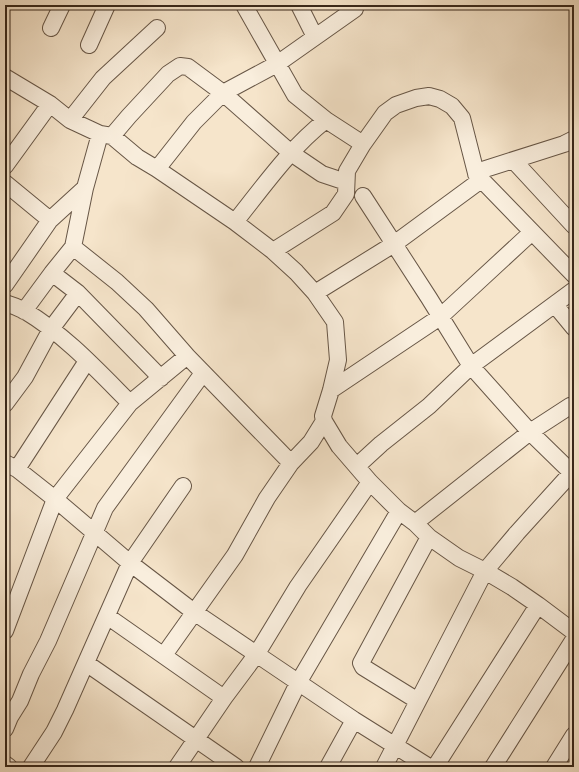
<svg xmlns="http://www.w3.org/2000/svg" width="579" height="772" viewBox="0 0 579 772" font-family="'Gentium Book Plus',serif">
	<rect width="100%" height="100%" fill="#f6e5cb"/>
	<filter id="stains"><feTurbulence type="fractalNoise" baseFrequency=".005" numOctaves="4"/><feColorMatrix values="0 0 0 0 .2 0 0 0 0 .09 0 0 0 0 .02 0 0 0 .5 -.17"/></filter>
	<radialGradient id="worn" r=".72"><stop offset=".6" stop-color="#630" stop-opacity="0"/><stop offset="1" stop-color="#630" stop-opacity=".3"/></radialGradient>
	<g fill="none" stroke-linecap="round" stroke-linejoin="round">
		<!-- minor casing -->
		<g stroke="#675646" stroke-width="18">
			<path id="minor" d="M244 5 295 95 326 120
				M299 5 315 37
				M51 28 62 5
				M89 45 107 5
				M5 77 50 104 70 120 100 134 112 136 137 157 157 169 235 222 273 251 296 272 315 293 335 322 338 360 331 390 323 416 324 421 339 446 370 482 399 511 415 523 429 537 459 558 485 571 512 587 538 605 574 632
				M70 120 103 78 157 28
				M112 136 129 116 168 74 180 66 188 67 223 93 291 153 322 174 346 182
				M574 139 564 144 479 171 476 174 574 275
				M514 161 574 226
				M5 166 50 104
				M157 169 194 122 223 93 277 64 355 9
				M5 183 50 220
				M363 196 429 298 471 366 530 432 572 473
				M235 222C263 187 290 148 326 120L363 144
				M73 247 117 282 146 309 187 356 291 463
				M273 251 333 213 346 194 347 171 363 144 385 113 396 105 416 98 429 96 440 99 452 106 462 118 476 173
				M52 273 78 293 161 378
				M5 285 50 220 85 188
				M315 293 394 244 481 180
				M5 303C12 305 19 308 25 311 65 335 98 371 130 403
				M555 305 574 328
				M24 311 52 273 73 247 85 188 100 134
				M331 390 440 317 532 232
				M5 404 25 377 51 329 78 293
				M5 463 17 469 55 499 130 563 194 612 354 720 429 767
				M357 466 381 444 429 406 471 366 574 290
				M17 469 87 361
				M415 523 530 432 570 406
				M107 616 224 698
				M5 631 55 499 130 403 187 356
				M164 655 235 555 267 498 291 463 311 442 324 421
				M86 663 236 767
				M418 701 363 667 361 663 429 537
				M5 729 10 717 20 701 31 674 48 641 105 508 203 373
				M5 764 9 767
				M31 767 54 732 65 710 130 563 183 486
				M177 767 224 698 256 655 298 586 370 482
				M257 767 298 683 399 511
				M328 767 354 720
				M384 767 485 571 517 533 574 470
				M435 767 538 605
				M493 767 574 639
				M554 767 574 735"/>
		</g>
		<!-- minor -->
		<use href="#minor" stroke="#f9eedd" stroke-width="16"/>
	</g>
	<!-- margin -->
	<rect width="579" height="772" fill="none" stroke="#f6e5cb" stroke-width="20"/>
	<rect x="6" y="6" width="567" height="760" fill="none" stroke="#37271a" stroke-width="2"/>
	<rect x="10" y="10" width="559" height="752" fill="none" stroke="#37271a"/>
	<rect width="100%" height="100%" filter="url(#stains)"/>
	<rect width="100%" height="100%" fill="url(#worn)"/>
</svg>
